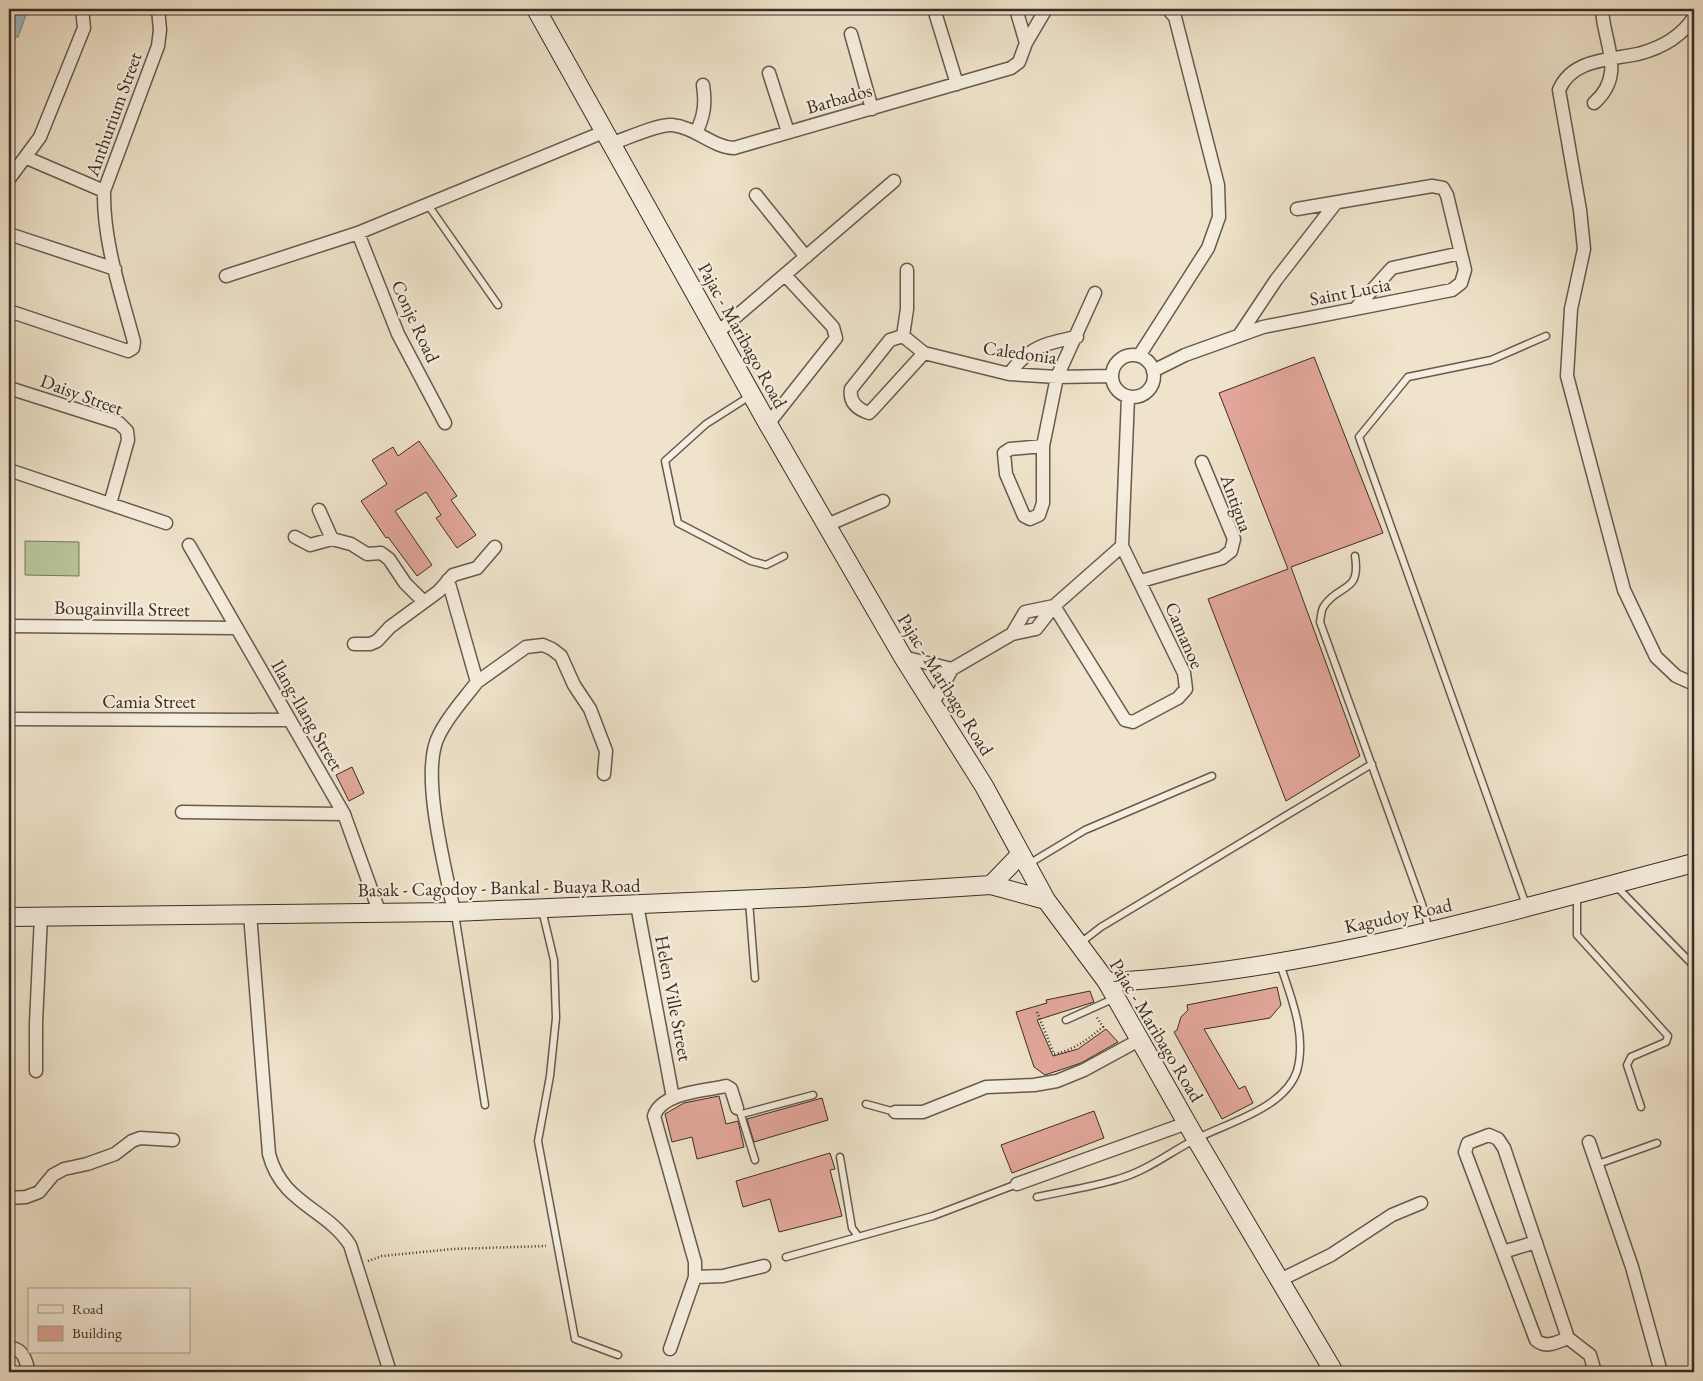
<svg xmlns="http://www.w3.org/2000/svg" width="1703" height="1381" viewBox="0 0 1703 1381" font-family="'EB Garamond',serif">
	<rect width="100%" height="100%" fill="#efe3cb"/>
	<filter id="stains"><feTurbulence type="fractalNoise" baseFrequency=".004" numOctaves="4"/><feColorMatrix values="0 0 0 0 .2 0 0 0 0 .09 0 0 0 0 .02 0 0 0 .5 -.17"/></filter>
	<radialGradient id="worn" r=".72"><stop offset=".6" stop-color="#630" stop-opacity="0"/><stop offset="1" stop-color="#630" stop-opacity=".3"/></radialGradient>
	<!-- green -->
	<path fill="#b7c498" stroke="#78785e" d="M25 541 79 542V576L25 575Z"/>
	<!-- water -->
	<path fill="#9fbbc1" stroke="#778283" d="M9 9H28L18 37H9Z"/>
	<!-- building -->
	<path fill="#e3a79b" stroke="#3a2d25" d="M1314 357 1383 533 1291 567 1360 756 1286 801 1208 599 1288 569 1219 393Z
		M419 441 457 496 451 500 476 535 457 548 436 518 441 515 426 492 395 511 432 565 417 576 388 537 386 538 361 501 387 484 372 460 393 447 398 456Z
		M352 767 364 793 349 801 336 775Z
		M1277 987 1281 1005 1270 1018 1204 1029 1239 1089 1245 1086 1253 1103 1222 1119 1174 1032 1177 1030 1181 1017 1188 1010 1187 1005Z
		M1090 991 1094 1002 1037 1020 1053 1056 1078 1049 1106 1029 1118 1042 1081 1063 1045 1075 1034 1067 1016 1012 1047 1003 1046 1000Z
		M719 1096 726 1124 738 1121 744 1147 697 1159 692 1137 672 1142 665 1114 684 1103Z
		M822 1098 828 1120 754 1142 747 1119Z
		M1094 1111 1104 1138 1012 1173 1001 1145Z
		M830 1153 835 1169 830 1170 842 1216 779 1232 770 1199 743 1207 736 1181Z"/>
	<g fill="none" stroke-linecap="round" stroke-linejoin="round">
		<!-- lane casing -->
		<g stroke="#675a4e" stroke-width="9">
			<path id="lane" d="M428 205 498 305
				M750 396 706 424 665 461 678 523 751 561 766 565 784 556
				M1355 556C1361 594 1339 583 1324 606 1321 610 1321 617 1320 622L1422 904 1429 930
				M1027 865 1085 830 1212 776
				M1617 887 1694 966
				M1577 895V935L1668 1036 1666 1042 1631 1057 1627 1065 1641 1107
				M749 901 755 978
				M1526 905 1359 437 1408 377 1491 360 1546 336
				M542 910 554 960 556 1018 550 1076 538 1141 575 1339 618 1355
				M455 914 485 1105
				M1079 944 1101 927 1372 764
				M1694 1012V1011
				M1066 1020 1115 998
				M866 1104 895 1112
				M740 1112 755 1160
				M742 1114 813 1095
				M840 1157 852 1228 858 1236
				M1598 1164 1657 1143
				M1037 1197C1064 1191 1092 1187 1118 1179 1147 1171 1170 1152 1196 1139 1227 1123 1285 1108 1297 1071 1307 1035 1291 997 1280 964
				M786 1257 933 1216 1017 1184"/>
		</g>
		<!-- street casing -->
		<g stroke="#675a4e" stroke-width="15">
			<path id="street" d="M934 9 957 84
				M1016 9 1026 43
				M1694 17C1682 36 1661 48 1638 54 1609 60 1572 59 1559 90L1580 210 1584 249 1571 309 1567 376 1624 590 1656 657 1676 676 1694 684
				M851 34 872 109
				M769 73 788 132
				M1594 103C1627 74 1603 42 1602 9
				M696 133C704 116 706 104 703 85
				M613 143C628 138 658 124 672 125 695 127 712 147 734 148L1011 68 1019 62 1026 43 1046 9
				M27 158 104 191
				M9 179 40 137 84 28 82 9
				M756 195 806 257
				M358 233 398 334 445 423
				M9 234 115 269
				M226 276 358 233 606 131
				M1355 309 1392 268 1461 253
				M9 311 128 351 133 348 134 342C121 293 103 242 104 191L158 46 160 30 158 9
				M718 332 894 181
				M1240 334 1276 280 1335 204
				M903 336 924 353 873 409 869 413C857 409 849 402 851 389L890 340Z
				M903 336 907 309V270
				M924 353 1009 374 1057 377 1112 376
				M1112 376a21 21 0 1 1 42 0a21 21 0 1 1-42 0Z
				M1139 356 1208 248 1219 217 1218 185 1175 17 1168 9
				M1153 371 1185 355 1263 327 1452 290 1461 283 1465 270 1447 195 1443 188 1432 186 1297 209
				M1009 374C1029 347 1045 343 1077 337
				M9 388 119 423 127 431 128 440 110 504
				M768 424 836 338 833 327 785 275
				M1043 446V503L1039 515 1030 519 1024 516 1006 474 1004 453 1010 449Z
				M1043 446 1057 377 1095 293
				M9 470 166 523
				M319 510 332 539
				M827 525 883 501
				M295 537 310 545 332 539 351 544 367 554 381 553 389 559 405 583 424 602
				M189 545 344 814 379 911
				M1122 546 1128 397
				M448 580 477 682C464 699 448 716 439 735 419 772 446 870 454 912
				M1141 581 1222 558 1231 551 1234 539 1202 462
				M1054 606 1125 720 1133 722 1178 698 1186 689 1184 673 1122 546
				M9 626 235 628
				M1012 634 1025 612 1054 606
				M354 644H370L377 641 390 627 439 591 453 575 477 568 495 547
				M903 657 952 669
				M477 682 526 647 543 645 552 649 561 656 574 685 590 709 606 751 604 774
				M933 703 952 669 1012 634 1036 629 1054 606 1122 546
				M9 719 289 720
				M182 812 344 814
				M637 905 673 1098
				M250 914 269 1154C282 1204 326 1208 350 1245L390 1372
				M36 1071V1023L41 916
				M895 1112H923L986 1087 1034 1085 1057 1081 1084 1070 1141 1039
				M1489 1135 1498 1139 1504 1148 1568 1338C1557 1342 1546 1349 1536 1340L1465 1152 1468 1143Z
				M1589 1142 1632 1267 1661 1372
				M1017 1184 1187 1123
				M9 1198 26 1197 39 1192 53 1175 64 1169 87 1164 115 1154 132 1141 140 1138 173 1140
				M1503 1252 1536 1242
				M695 1277 723 1276 764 1266
				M1280 1280 1331 1255 1392 1215 1421 1203
				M1568 1338 1590 1355 1595 1372
				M9 1347C24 1350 25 1358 29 1372
				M670 1349 695 1277V1262L654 1116C662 1092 705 1091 726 1086L731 1089 737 1108"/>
		</g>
		<!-- secondary casing -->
		<g stroke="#3a2d25" stroke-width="20">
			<path id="secondary" d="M536 9 768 424 903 657 984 786 1046 900 1107 982 1196 1139 1334 1372
				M991 885 1020 855
				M9 917 454 912 805 897 991 885 1046 900
				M1107 982C1307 972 1502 913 1694 863"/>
		</g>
		<!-- path -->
		<path stroke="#3a2d25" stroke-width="2.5" stroke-dasharray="1 2.5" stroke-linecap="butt" d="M1037 1012 1054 1054C1074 1050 1087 1040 1103 1027L1096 1016
			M368 1261 382 1256 453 1249 546 1246"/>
		<!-- lane -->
		<use href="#lane" stroke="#f5eddd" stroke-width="6"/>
		<!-- street -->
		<use href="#street" stroke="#f5eddd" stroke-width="12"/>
		<!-- secondary -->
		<use href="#secondary" stroke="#f5eddd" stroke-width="18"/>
	</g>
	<g text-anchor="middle" stroke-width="4.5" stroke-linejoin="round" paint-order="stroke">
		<!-- street labels -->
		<g font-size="19" fill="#3a2d25" stroke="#f5eddd">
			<text transform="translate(839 98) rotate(-16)" y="7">Barbados</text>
			<text transform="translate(113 114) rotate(-70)" y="7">Anthurium Street</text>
			<text transform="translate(1350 291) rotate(-11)" y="7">Saint Lucia</text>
			<text transform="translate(416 321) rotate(65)" y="7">Conje Road</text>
			<text transform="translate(743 335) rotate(61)" y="7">Pajac - Maribago Road</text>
			<text transform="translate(1020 352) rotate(8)" y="7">Caledonia</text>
			<text transform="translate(82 394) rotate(20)" y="7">Daisy Street</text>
			<text transform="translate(1237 503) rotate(70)" y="7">Antigua</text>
			<text transform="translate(122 608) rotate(1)" y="7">Bougainvilla Street</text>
			<text transform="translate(1185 635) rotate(67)" y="7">Camanoe</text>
			<text transform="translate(946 684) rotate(58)" y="7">Pajac - Maribago Road</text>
			<text x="149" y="708">Camia Street</text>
			<text transform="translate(308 715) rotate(60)" y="7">Ilang-Ilang Street</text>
			<text transform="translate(499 887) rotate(-1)" y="7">Basak - Cagodoy - Bankal - Buaya Road</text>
			<text transform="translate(1398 915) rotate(-12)" y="7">Kagudoy Road</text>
			<text transform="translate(674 998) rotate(79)" y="7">Helen Ville Street</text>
			<text transform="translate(1157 1030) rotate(59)" y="7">Pajac - Maribago Road</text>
		</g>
	</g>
	<!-- margin -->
	<rect width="1703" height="1381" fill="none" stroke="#efe3cb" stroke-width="30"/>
	<rect x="10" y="10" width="1683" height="1361" fill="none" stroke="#3a2d25" stroke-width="2.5"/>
	<rect x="15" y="15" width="1673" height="1351" fill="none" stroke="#3a2d25"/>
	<!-- legend -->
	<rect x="28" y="1288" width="162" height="65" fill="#f5eddd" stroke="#aaa093"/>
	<rect x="38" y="1305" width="25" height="8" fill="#f5eddd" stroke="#aaa093"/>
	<text x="72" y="1314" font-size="15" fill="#3a2d25">Road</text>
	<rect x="38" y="1326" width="25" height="15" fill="#e3a79b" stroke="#aaa093"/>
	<text x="72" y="1338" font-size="15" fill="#3a2d25">Building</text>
	<rect width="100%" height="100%" filter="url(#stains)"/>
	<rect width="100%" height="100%" fill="url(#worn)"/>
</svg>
